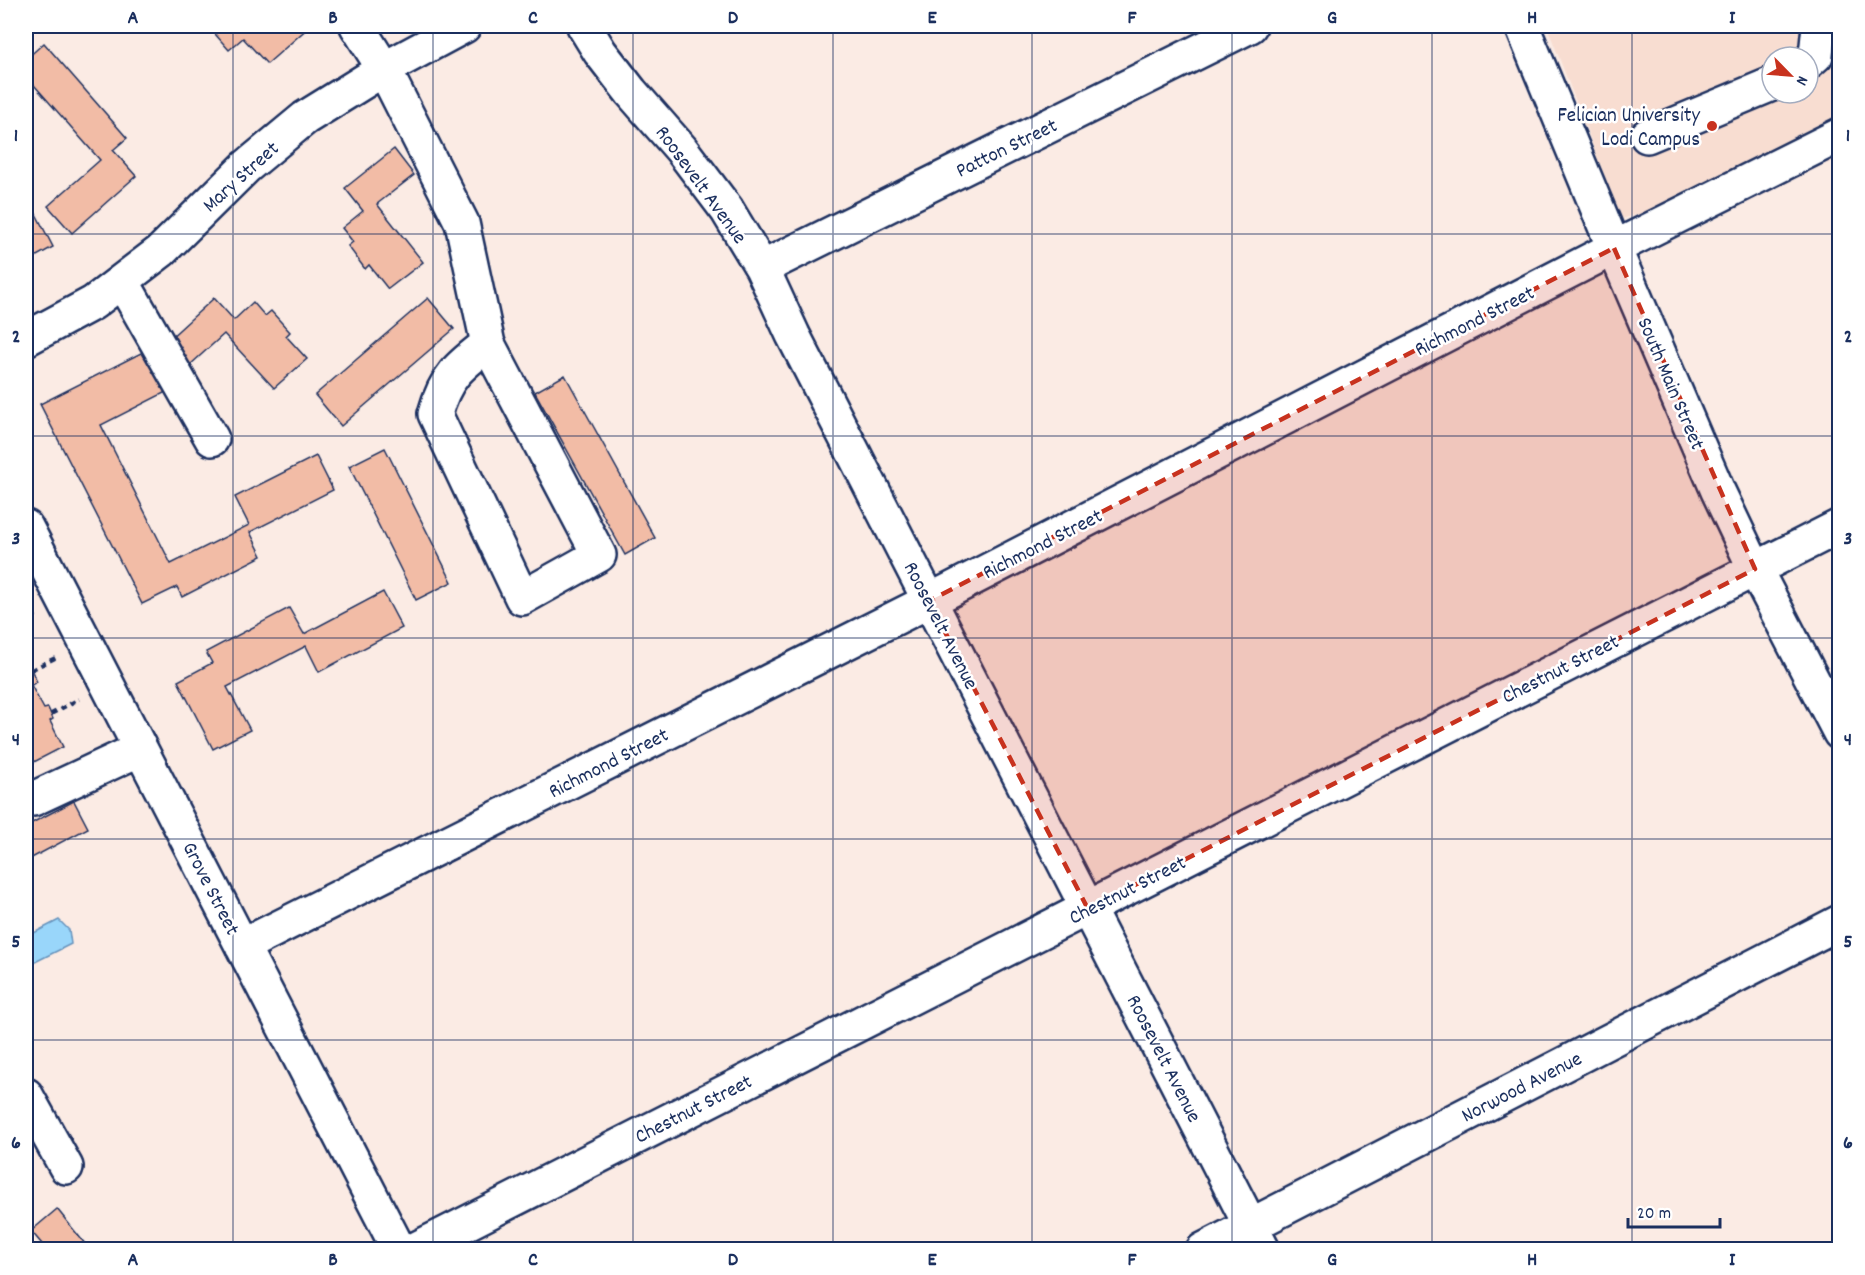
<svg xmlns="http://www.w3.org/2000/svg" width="1865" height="1275" viewBox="0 0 1865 1275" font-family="Dekko,sans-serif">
	<rect width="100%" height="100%" fill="#fbebe4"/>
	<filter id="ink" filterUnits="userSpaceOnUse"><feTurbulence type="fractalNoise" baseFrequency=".0167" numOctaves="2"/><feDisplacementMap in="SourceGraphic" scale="12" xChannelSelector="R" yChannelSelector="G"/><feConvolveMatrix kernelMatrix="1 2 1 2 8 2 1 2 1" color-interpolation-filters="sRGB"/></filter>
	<g filter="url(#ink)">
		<!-- built -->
		<path fill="#f8ddd1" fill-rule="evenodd" d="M1547 26H1839V160L1621 219ZM1772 57H1808V93H1772Z"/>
		<!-- water -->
		<path fill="#99d6fa" stroke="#6793bc" stroke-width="1.5" d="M59 920 69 930 71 944 27 966 26 965V937Z"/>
		<!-- building -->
		<path fill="#f2bca6" stroke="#1b2f5e" stroke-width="1.5" d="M208 26H310L267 64 243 38 229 50Z
			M44 43 127 138 113 150 136 176 72 233 48 206 100 160 26 76V59Z
			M394 149 414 175 377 204 423 262 388 289 369 265 365 269 348 246 353 242 342 228 363 211 345 188Z
			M35 212 53 247 26 262V217Z
			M214 298 234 320 253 302 265 316 271 311 290 332 286 336 307 359 274 388 224 334 190 365 168 340Z
			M428 298 454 329 341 426 315 395Z
			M145 351 166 392 101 425 171 564 249 525 235 497 316 456 333 490 250 532 262 556 182 597 177 587 142 604 40 404Z
			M565 375 655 538 625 555 535 392Z
			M385 448 452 582 416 600 349 466Z
			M383 592 402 628 319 672 306 646 227 687 250 730 213 749 178 681 212 663 206 652 289 608 304 634Z
			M26 659 37 682 31 685 44 709 48 708 53 719 50 721 63 747 32 763 26 751Z
			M74 801 88 828 26 861V826Z
			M57 1209 90 1250H47L31 1231Z"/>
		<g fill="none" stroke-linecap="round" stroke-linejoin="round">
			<!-- minor casing -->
			<g stroke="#1b2f5e" stroke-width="38">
				<path id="minor" d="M357 26 384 69 462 223 488 344C459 366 445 377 435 414L522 598 599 555 488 344
					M584 26 600 52 631 92 681 149 727 210 762 268 793 335 1263 1250
					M1522 26 1614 248 1718 491 1755 569 1840 733
					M1808 62 1816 55 1819 26
					M1647 136 1772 84
					M762 268 1250 26
					M122 281 212 439
					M26 339 93 303 161 251 246 167 305 118 384 69 464 26
					M26 527 399 1250
					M33 799 140 749
					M242 946 929 601 1614 248 1840 135
					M26 1095 66 1167
					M414 1250 1840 526
					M1203 1250 1840 922"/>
			</g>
			<!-- path -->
			<path stroke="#1b2f5e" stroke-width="4" stroke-dasharray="6 4.5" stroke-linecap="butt" d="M26 620 36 615
				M31 670 57 657
				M51 714 79 699"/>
			<!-- minor -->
			<use href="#minor" stroke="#fff" stroke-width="33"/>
		</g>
	</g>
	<!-- marked area -->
	<path fill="#c8321e" fill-opacity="0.2" stroke="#c8321e" stroke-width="4.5" stroke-dasharray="12 8" stroke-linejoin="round" d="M1614 248 1755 569 1088 909 929 601Z"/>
	<!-- grid -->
	<path fill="none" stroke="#1b2f5e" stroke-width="1.5" stroke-opacity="0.55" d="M233 26V1250M433 26V1250M633 26V1250M833 26V1250M1032 26V1250M1232 26V1250M1432 26V1250M1632 26V1250M26 234H1840M26 436H1840M26 638H1840M26 839H1840M26 1040H1840"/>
	<!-- markers -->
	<circle fill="#c8321e" stroke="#fff" stroke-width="2" cx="1712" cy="126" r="6"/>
	<g text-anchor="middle" stroke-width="5" stroke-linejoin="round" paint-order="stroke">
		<!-- poi labels -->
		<g font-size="21" fill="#1b2f5e" stroke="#fff" text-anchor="end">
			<text x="1700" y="121">Felician University<tspan x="1700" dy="24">Lodi Campus</tspan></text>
		</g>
		<!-- street labels -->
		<g font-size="21" fill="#1b2f5e" stroke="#fff">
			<text transform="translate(1006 147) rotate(-26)" y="7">Patton Street</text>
			<text transform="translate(240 176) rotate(-42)" y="7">Mary Street</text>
			<text transform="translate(702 184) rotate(54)" y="7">Roosevelt Avenue</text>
			<text transform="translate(1474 320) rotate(-27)" y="7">Richmond Street</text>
			<text transform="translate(1672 383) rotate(67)" y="7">South Main Street</text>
			<text transform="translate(1042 543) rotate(-27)" y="7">Richmond Street</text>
			<text transform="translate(942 625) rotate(63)" y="7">Roosevelt Avenue</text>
			<text transform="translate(1560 668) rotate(-27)" y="7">Chestnut Street</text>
			<text transform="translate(608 762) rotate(-27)" y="7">Richmond Street</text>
			<text transform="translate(212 888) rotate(63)" y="7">Grove Street</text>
			<text transform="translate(1127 889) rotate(-27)" y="7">Chestnut Street</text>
			<text transform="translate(1165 1058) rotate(63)" y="7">Roosevelt Avenue</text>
			<text transform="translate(1521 1086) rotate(-27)" y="7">Norwood Avenue</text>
			<text transform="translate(693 1108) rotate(-27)" y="7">Chestnut Street</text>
		</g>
	</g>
	<!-- margin -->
	<rect width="1865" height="1275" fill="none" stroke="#fff" stroke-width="66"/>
	<!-- north arrow -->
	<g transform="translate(1790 75) rotate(115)"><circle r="28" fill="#ffffff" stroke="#a4acbf" stroke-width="1.5"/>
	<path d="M0-4.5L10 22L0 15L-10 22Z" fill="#c8321e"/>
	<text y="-9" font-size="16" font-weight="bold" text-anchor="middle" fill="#1b2f5e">N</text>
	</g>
	<!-- scale -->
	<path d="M1628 1218v9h92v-9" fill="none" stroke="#1b2f5e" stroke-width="3"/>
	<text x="1637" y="1218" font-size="18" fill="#1b2f5e" stroke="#ffffff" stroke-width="4.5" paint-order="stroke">20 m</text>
	<rect x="33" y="33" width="1799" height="1209" fill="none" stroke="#1b2f5e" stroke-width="2"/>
	<g font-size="20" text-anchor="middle" font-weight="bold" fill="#1b2f5e">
		<text x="133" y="23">A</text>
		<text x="333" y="23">B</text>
		<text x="533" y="23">C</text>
		<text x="733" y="23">D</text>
		<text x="932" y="23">E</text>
		<text x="1132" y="23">F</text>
		<text x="1332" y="23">G</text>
		<text x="1532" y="23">H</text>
		<text x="1732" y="23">I</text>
		<text x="16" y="141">1</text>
		<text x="1848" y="141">1</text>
		<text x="16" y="342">2</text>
		<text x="1848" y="342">2</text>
		<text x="16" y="544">3</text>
		<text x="1848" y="544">3</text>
		<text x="16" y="745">4</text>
		<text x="1848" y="745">4</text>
		<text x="16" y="947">5</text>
		<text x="1848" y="947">5</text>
		<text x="16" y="1148">6</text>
		<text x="1848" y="1148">6</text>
		<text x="133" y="1265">A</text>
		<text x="333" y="1265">B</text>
		<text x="533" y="1265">C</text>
		<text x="733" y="1265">D</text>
		<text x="932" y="1265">E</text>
		<text x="1132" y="1265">F</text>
		<text x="1332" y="1265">G</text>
		<text x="1532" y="1265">H</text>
		<text x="1732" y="1265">I</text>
	</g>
</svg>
